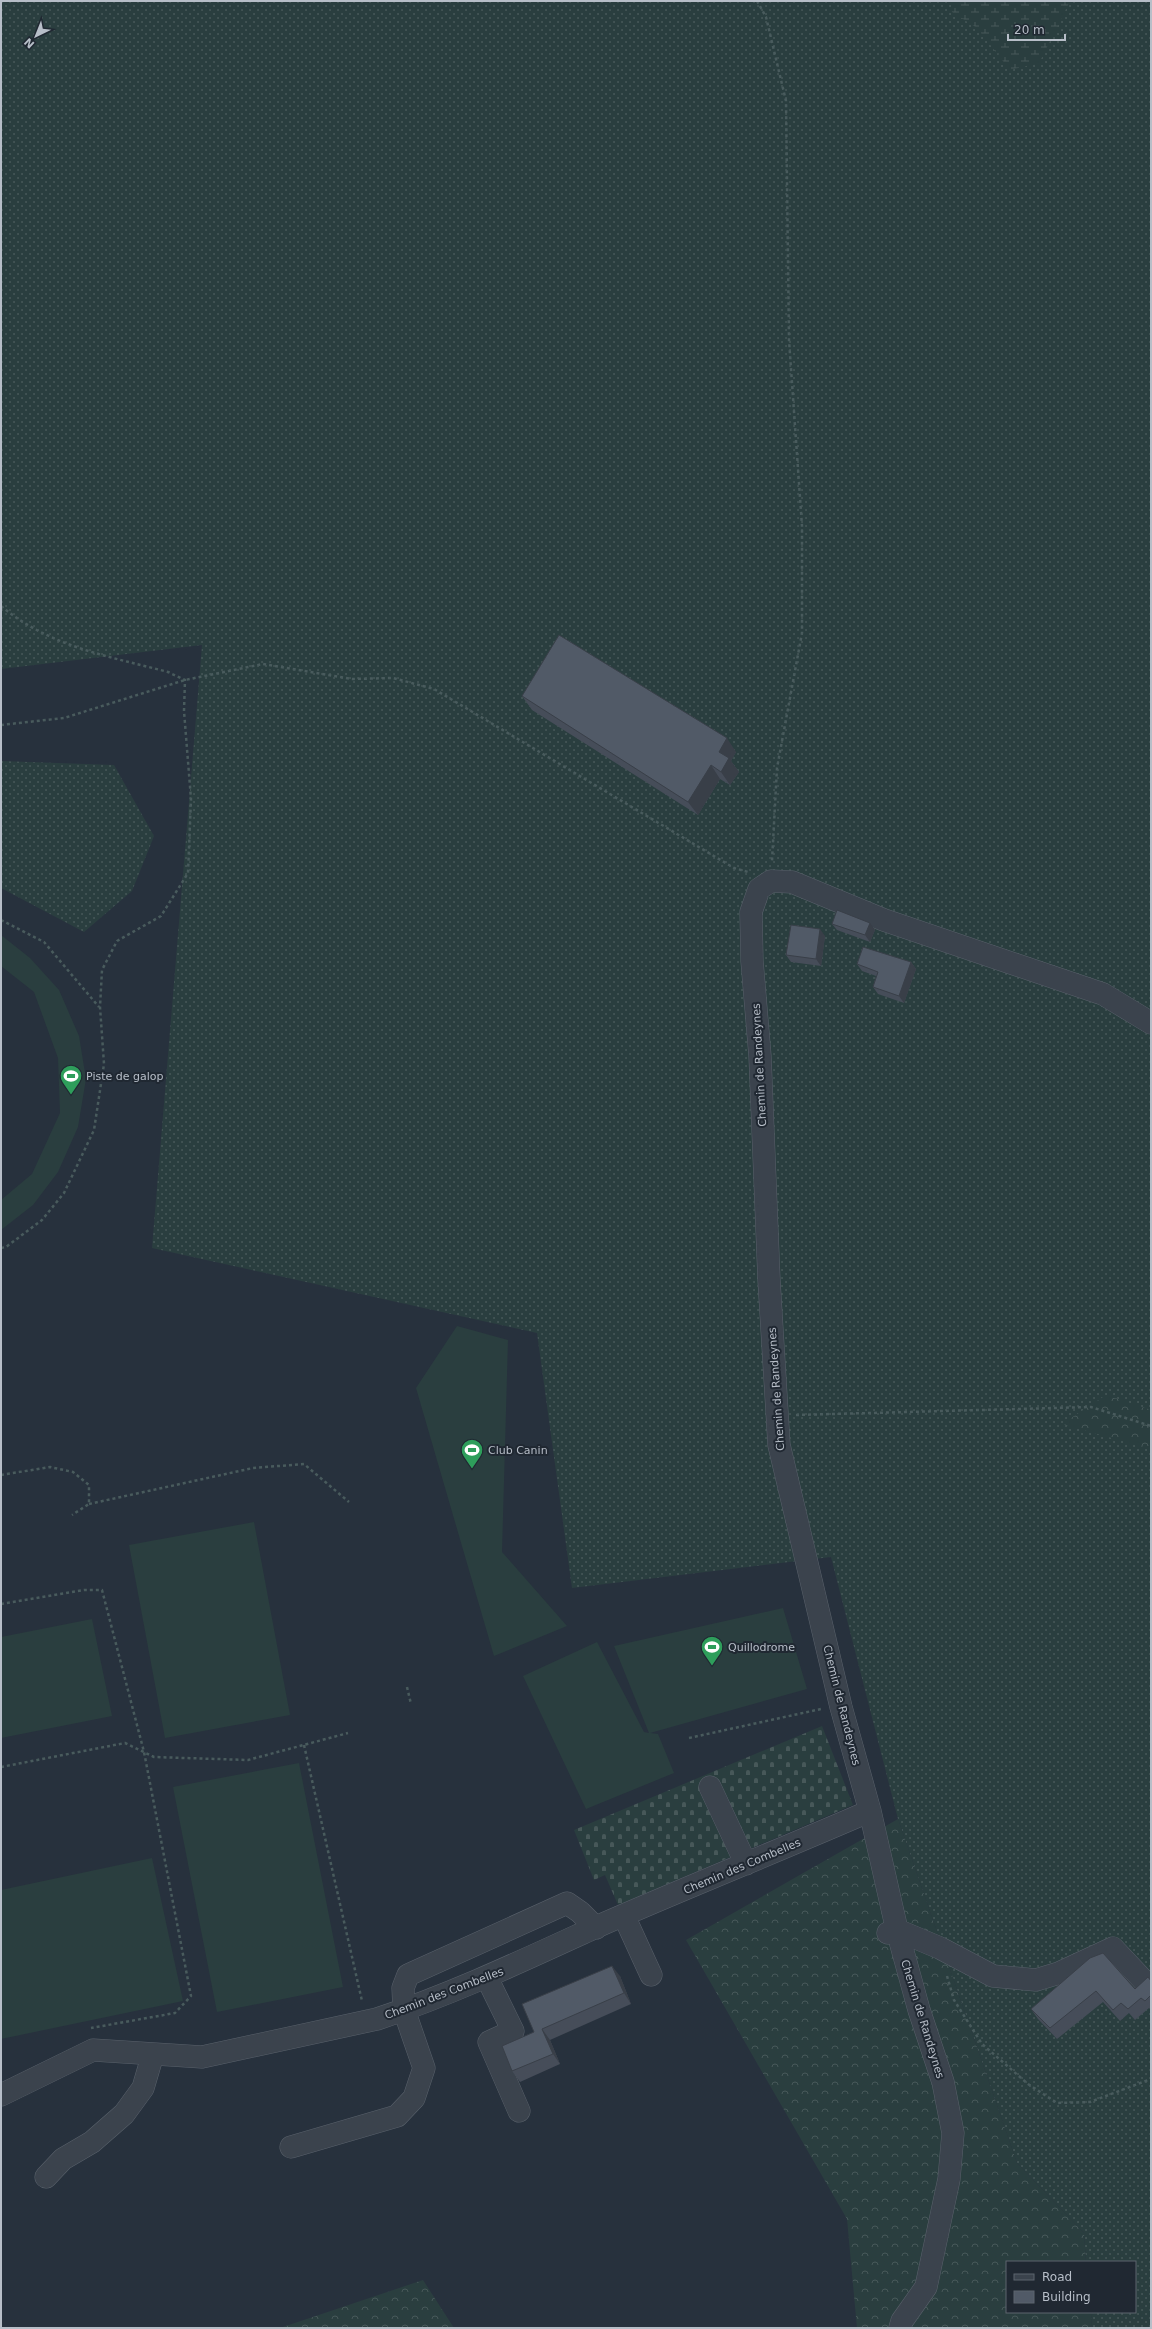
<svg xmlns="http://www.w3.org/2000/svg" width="1152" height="2329" viewBox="0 0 1152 2329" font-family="'DejaVu Sans',sans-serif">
	<defs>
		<pattern id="grass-dots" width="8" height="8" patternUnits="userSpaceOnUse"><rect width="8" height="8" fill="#2a3e3f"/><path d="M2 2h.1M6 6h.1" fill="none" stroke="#475859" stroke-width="1.8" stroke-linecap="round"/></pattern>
		<pattern id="forest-crowns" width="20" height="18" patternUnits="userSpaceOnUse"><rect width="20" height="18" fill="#2a3e3f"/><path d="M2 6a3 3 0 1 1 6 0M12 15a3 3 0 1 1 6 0" fill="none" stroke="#475859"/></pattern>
		<pattern id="wetland-marsh" width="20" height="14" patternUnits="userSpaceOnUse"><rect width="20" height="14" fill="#2a3e3f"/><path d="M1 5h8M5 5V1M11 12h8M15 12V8" fill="none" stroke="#475859"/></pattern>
		<pattern id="cemetery-stones" width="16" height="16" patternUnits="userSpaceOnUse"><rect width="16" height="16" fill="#2a3e3f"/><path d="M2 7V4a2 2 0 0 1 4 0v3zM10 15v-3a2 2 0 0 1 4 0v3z" fill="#475859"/></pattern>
	</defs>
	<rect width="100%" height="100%" fill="#27313d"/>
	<!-- grass -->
	<path fill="url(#grass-dots)" d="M1 1H1151V2328H1092L1091 2312H1135V2262H1086L1084 2233 1017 2163 898 1819 831 1557 572 1588 537 1333 152 1248 202 645 1 669Z
		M1 761 114 765 154 836 132 891 84 932 1 888Z"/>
	<!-- forest -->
	<path fill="url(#forest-crowns)" d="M1106 1395 1151 1410V1449L1062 1424Z
		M898 1819 1017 2163 1084 2233 1086 2262H1007V2312H1091L1092 2328H857L847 2219 686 1940Z
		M423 2280 454 2328H280Z"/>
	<!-- wetland -->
	<path fill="url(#wetland-marsh)" d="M951 1H1070L1039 63 1010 70 977 28 952 12Z"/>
	<!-- cemetery -->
	<path fill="url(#cemetery-stones)" d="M822 1726 853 1805 618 1905 605 1875 594 1880 574 1830Z"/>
	<!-- garden -->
	<path fill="#2a3e3f" d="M1 935 30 958 59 990 79 1036 86 1079 78 1127 58 1172 33 1205 1 1230V1200L32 1174 60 1113 58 1058 34 992 1 966Z
		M457 1326 508 1340 502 1552 567 1626 494 1656 416 1388Z
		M254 1522 290 1715 165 1738 129 1545Z
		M783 1608 807 1689 650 1733 658 1734 674 1773 586 1809 523 1676 597 1642 644 1732 649 1733 614 1646Z
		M92 1619 112 1716 1 1738V1637Z
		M299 1763 343 1987 217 2012 173 1787Z
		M152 1858 183 2001 1 2039V1890Z"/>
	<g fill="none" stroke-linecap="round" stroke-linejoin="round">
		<!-- minor casing -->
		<g stroke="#59616b" stroke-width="23">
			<path id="minor" d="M710 1787 746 1864
				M624 1916 651 1975
				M888 1933 897 1930 940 1948 993 1976 1036 1980 1059 1973 1113 1948 1144 1981
				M487 1978 513 2031 489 2042 519 2111
				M1 2095 93 2050 202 2057 377 2019C452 1994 522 1961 594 1928 685 1888 778 1851 870 1811
				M291 2147 397 2116 414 2098 424 2068 404 2010 403 1988 408 1975 567 1903 580 1912 596 1928
				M46 2177 63 2159 92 2142 124 2114 143 2088 153 2054
				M900 2328 902 2321 926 2287 949 2179 953 2133 943 2082 919 2010 897 1930 870 1811 841 1707 779 1445 769 1280 760 1056 752 961 751 912 759 889 771 881 792 882 884 920 1103 994 1151 1023"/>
		</g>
		<!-- path -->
		<path stroke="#495b5d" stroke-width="2.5" stroke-dasharray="3 3" stroke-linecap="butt" d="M757 1 766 17 786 101 789 340 802 526V633L777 768 772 861
			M1 606C50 647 108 656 168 672L185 680 184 711 191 799 188 873 161 916 117 941 102 970 100 1007 104 1064 94 1130 64 1193 42 1220 6 1247 1 1248
			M1 725 64 718 185 680 263 664 352 679 393 678 434 689 734 868 748 872
			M1 920 44 942 99 1007
			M796 1415 1091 1407 1151 1426
			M1 1475 50 1467 73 1472 89 1485V1504L72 1515
			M89 1504 253 1468 304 1464 349 1502
			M1 1604 84 1590H102L144 1752 191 1996 175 2013 91 2028
			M407 1687 411 1704
			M689 1738 821 1709
			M304 1745 362 2001
			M1 1767 125 1743 154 1757 248 1760 348 1733
			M947 1976 954 2000 982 2044 1028 2084 1057 2103 1090 2102 1151 2079"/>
		<!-- minor -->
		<use href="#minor" stroke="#3b434d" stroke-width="22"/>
	</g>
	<!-- wall -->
	<path fill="#464d59" d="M522 696 736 752 731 761 739 772 730 785 720 779 698 815 532 710Z
		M832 924 875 930 870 942 837 930Z
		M825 936 821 966 791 962 786 955Z
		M911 962 916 969 904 1003 878 994 873 987 876 976 862 971 857 964Z
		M1090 1958 1135 1989 1151 1981V2010L1149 2008 1135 2020 1129 2013 1120 2021 1103 2002 1057 2039 1038 2019 1031 2009Z
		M620 1976 631 2004 550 2040 560 2064 520 2082 512 2071 534 2032Z"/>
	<!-- shaded-wall -->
	<path fill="#393f48" d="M727 738 736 752 731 761 739 772 730 785 721 772 719 752Z
		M711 765 720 779 698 815 688 802Z
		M870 923 875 930 870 942 865 935Z
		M820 929 825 936 821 966 816 959Z
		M911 962 916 969 904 1003 899 996Z
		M612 1966 620 1976 631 2004 624 1993Z
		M542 2029 550 2040 560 2064 553 2054Z"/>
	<!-- building -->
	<path fill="#515a67" stroke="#393f48" d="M559 635 727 738 719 752 729 758 721 772 711 765 688 802 522 696Z
		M837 910 870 923 865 935 832 924Z
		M791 925 820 929 816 959 786 955Z
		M863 947 911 962 899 996 873 987 878 972 857 964Z
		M1103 1953 1135 1989 1148 1977 1151 1981V1995L1145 2001 1141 1998 1128 2009 1121 2003 1113 2010 1096 1991 1050 2028 1031 2009 1090 1958Z
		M612 1966 624 1993 542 2029 553 2054 512 2071 502 2046 534 2032 522 2004Z"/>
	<!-- icons -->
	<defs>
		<g id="stadium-pin" transform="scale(1.15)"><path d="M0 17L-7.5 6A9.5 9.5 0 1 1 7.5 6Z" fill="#2e9e5b" stroke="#202832"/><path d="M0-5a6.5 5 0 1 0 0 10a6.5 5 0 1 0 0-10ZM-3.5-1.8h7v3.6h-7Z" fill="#fff"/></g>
	</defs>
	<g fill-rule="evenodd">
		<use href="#stadium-pin" x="71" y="1076"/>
		<use href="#stadium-pin" x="472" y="1450"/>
		<use href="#stadium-pin" x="712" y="1647"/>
	</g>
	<g text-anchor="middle" stroke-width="4" stroke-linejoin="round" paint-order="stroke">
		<!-- street labels -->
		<g font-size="11" fill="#b7bec8" stroke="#202832">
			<text transform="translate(759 1065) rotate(-93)" y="4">Chemin de Randeynes</text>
			<text transform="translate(776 1389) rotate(-94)" y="4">Chemin de Randeynes</text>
			<text transform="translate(842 1705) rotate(76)" y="4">Chemin de Randeynes</text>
			<text transform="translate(742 1866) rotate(-23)" y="4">Chemin des Combelles</text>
			<text transform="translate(444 1993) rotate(-21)" y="4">Chemin des Combelles</text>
			<text transform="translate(923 2019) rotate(73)" y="4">Chemin de Randeynes</text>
		</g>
		<!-- poi labels -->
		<g font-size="11" fill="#b7bec8" stroke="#202832" text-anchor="start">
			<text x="86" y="1080">Piste de galop</text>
			<text x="488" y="1454">Club Canin</text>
			<text x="728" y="1651">Quillodrome</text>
		</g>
	</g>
	<!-- border -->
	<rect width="1152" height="2329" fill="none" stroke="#b7bec8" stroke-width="4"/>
	<!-- legend -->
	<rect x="1006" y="2261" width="130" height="52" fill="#202832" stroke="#5c646e"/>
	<rect x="1014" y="2274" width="20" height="6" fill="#3b434d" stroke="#5c646e"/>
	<text x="1042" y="2281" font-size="12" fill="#b7bec8">Road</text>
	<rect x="1014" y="2291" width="20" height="12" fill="#515a67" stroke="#5c646e"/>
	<text x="1042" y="2301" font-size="12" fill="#b7bec8">Building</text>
	<!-- north arrow -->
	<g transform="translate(36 36) rotate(223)" stroke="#202832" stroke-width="3" paint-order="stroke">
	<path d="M0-3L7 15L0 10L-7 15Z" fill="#b7bec8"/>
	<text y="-6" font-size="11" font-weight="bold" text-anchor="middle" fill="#b7bec8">N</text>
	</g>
	<!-- scale -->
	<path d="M1008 34v6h57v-6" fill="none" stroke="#b7bec8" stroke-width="2"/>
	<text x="1014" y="34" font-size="12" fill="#b7bec8" stroke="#202832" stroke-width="3" paint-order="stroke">20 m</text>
</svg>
